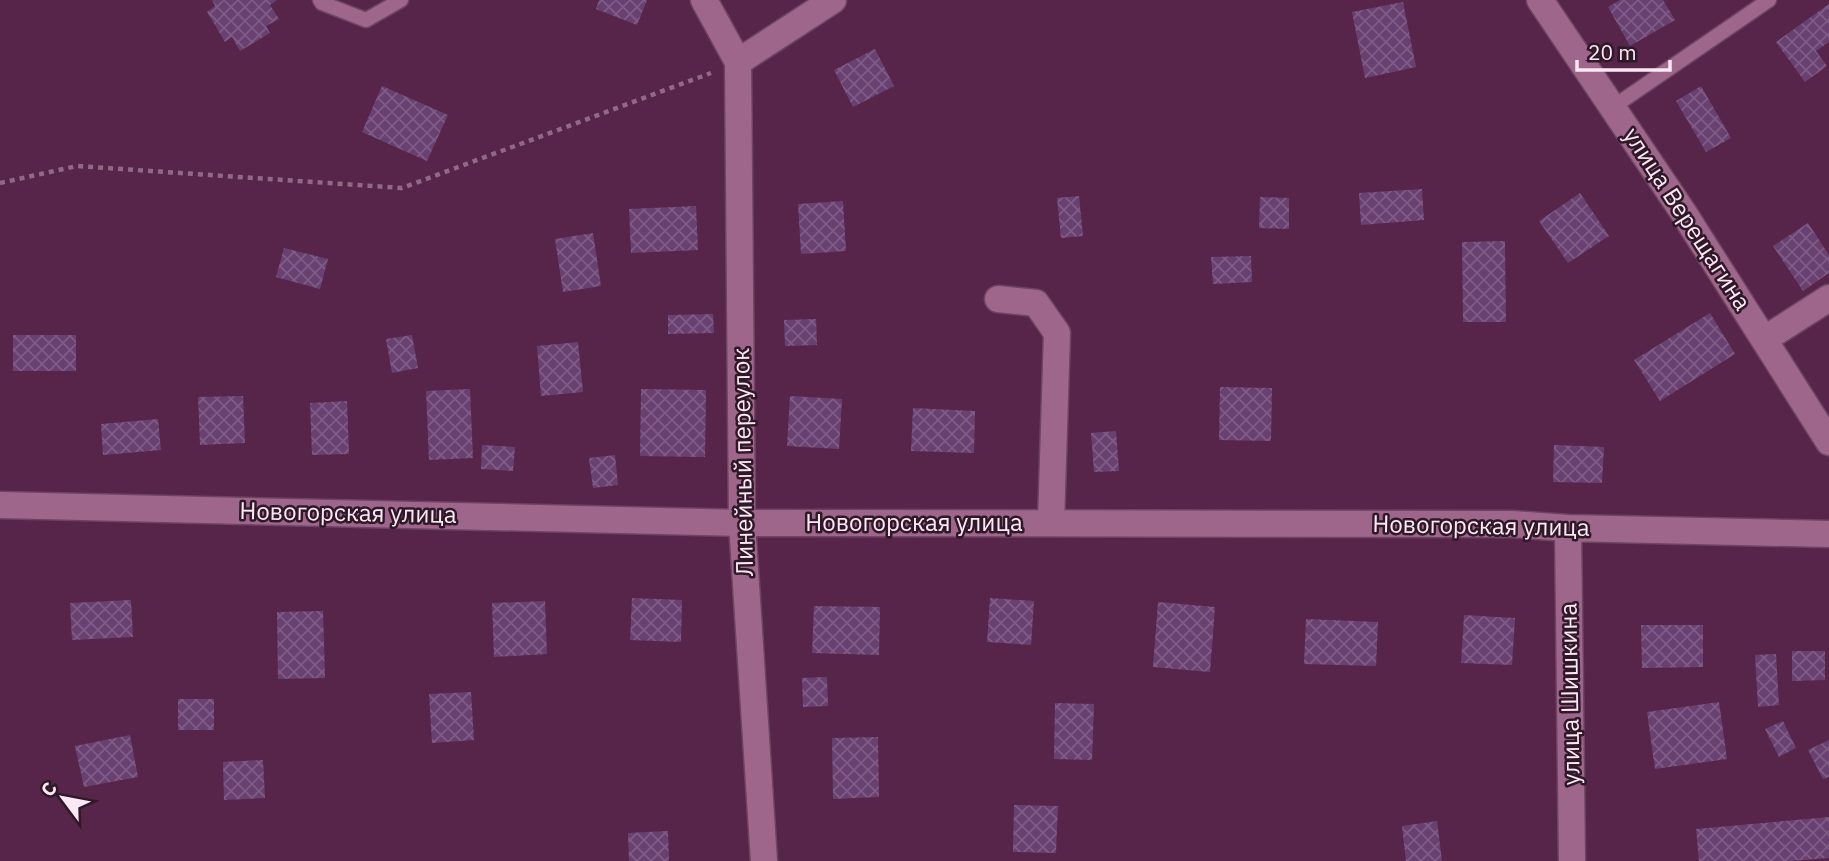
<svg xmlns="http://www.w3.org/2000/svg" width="1829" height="861" viewBox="0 0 1829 861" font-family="'IBM Plex Sans',sans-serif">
	<defs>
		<pattern id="building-cross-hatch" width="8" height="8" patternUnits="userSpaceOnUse" patternTransform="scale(1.75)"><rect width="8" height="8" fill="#684171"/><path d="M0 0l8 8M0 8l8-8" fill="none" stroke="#7e5c86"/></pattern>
	</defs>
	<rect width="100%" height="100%" fill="#572549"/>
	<!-- building -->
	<path fill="url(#building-cross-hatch)" d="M212 0H277L270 5 279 19 266 26 270 33 240 51 232 37 225 42 207 12 215 6Z
		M599 0H647L637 25 596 9Z
		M1620 0H1663L1675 20 1630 46 1608 7Z
		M1403 2 1416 67 1365 78 1352 12Z
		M1829 4V42L1816 51 1827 66 1805 82 1776 42Z
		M875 49 894 86 853 107 834 70Z
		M382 86 448 115 427 161 362 132Z
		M1701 86 1731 138 1706 152 1676 101Z
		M1422 189 1424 220 1361 225 1359 193Z
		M1580 193 1609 236 1568 263 1539 221Z
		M1079 196 1083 236 1061 238 1057 198Z
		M1260 197 1289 198V229L1259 228Z
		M843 201 846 251 801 254 798 204Z
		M696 206 698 250 631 253 629 209Z
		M1808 223 1829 255V273L1803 291 1773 246Z
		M593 233 601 286 563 292 555 239Z
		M1505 241 1506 322H1463L1462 242Z
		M284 248 328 259 320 289 276 277Z
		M1251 256 1252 282 1213 284 1211 257Z
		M1710 313 1735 354 1660 401 1634 360Z
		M713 314 714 333 668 334V315Z
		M816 319 817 345 785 346 784 320Z
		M13 335H76V371H13Z
		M412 335 418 368 392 373 386 339Z
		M578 342 583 392 541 396 537 346Z
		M1220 387 1272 388 1271 441 1219 440Z
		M470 389 473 458 429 460 426 391Z
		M641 389 706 390 705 457 640 456Z
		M243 396 245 443 200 445 198 397Z
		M790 396 842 399 839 449 787 446Z
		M347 401 349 454 312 455 310 403Z
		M913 408 975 411 974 453 911 451Z
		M158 419 161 450 103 455 101 424Z
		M1116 431 1119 471 1094 472 1091 433Z
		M482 445 515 447 513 471 481 469Z
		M1554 445 1604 447 1602 483 1553 482Z
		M615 455 618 485 593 488 589 458Z
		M632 598 682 600 681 642 630 640Z
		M990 598 1034 601 1031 645 987 642Z
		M131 600 133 637 72 640 70 603Z
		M545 601 547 654 494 657 492 603Z
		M1158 602 1215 607 1210 672 1153 667Z
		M814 606 880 607 879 655 812 653Z
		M323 611 325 678 278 679 277 612Z
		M1464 615 1515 618 1512 665 1461 663Z
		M1306 619 1378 622 1376 666 1304 664Z
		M1641 625H1703V667L1642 668Z
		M1792 651H1825V680L1792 681Z
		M1776 654 1779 705 1758 707 1755 655Z
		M827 677 828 706 803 707 802 678Z
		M471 692 474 740 432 743 429 694Z
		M178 699H214V730H178Z
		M1719 702 1727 759 1655 769 1647 712Z
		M1055 703 1094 704 1092 760 1054 759Z
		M1783 721 1796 748 1779 757 1765 729Z
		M130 735 138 777 84 787 75 746Z
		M878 737 879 797 833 799 832 738Z
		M1829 740V777L1823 779 1808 750Z
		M263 760 265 798 224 800 223 762Z
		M1014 805 1058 806 1056 853 1013 852Z
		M1829 817V858L1791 861H1699L1696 829Z
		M1437 821 1442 861H1406L1402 826Z
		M668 831 669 861H629L628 833Z"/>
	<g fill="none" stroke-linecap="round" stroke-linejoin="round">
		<!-- lane casing -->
		<g stroke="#6d4461" stroke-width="17">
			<path id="lane" d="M320 0 322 3 366 20 401 0
				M1613 107 1769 0"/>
		</g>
		<!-- street casing -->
		<g stroke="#6d4461" stroke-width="29">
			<path id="street" d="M704 0 738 62 742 523 764 861
				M1540 0 1683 212 1829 442
				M738 62 833 0
				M998 299 1036 303 1057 333 1051 523
				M1765 339 1829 298
				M0 505 742 523 1512 524 1568 528 1829 534
				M1568 528 1572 861"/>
		</g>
		<!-- path -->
		<path stroke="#916985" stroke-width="4.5" stroke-dasharray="5 5" stroke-linecap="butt" d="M0 183 77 166 402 188 711 73"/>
		<!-- lane -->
		<use href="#lane" stroke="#9f668c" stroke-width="14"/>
		<!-- street -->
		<use href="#street" stroke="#9f668c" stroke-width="26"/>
	</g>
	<g text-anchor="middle" stroke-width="5" stroke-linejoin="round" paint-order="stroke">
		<!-- street labels -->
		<g font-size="24" fill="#fce8f4" stroke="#2f1828">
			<text transform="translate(1687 219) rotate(57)" y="8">улица Верещагина</text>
			<text transform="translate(743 462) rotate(-91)" y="8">Линейный переулок</text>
			<text transform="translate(348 513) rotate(1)" y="8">Новогорская улица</text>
			<text x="914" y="531">Новогорская улица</text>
			<text transform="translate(1481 526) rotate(1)" y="8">Новогорская улица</text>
			<text transform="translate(1570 694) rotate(-91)" y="8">улица Шишкина</text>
		</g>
	</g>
	<!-- north arrow -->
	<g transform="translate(63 798) rotate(302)" stroke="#2f1828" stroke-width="5" paint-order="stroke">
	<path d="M0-5L12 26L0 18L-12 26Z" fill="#fce8f4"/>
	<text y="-10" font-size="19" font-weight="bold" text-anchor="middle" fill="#fce8f4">С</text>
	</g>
	<!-- scale -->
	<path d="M1577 60v10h93v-10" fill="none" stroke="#fce8f4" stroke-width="3.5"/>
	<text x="1588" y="60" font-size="21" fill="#fce8f4" stroke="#2f1828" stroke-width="5" paint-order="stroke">20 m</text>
</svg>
